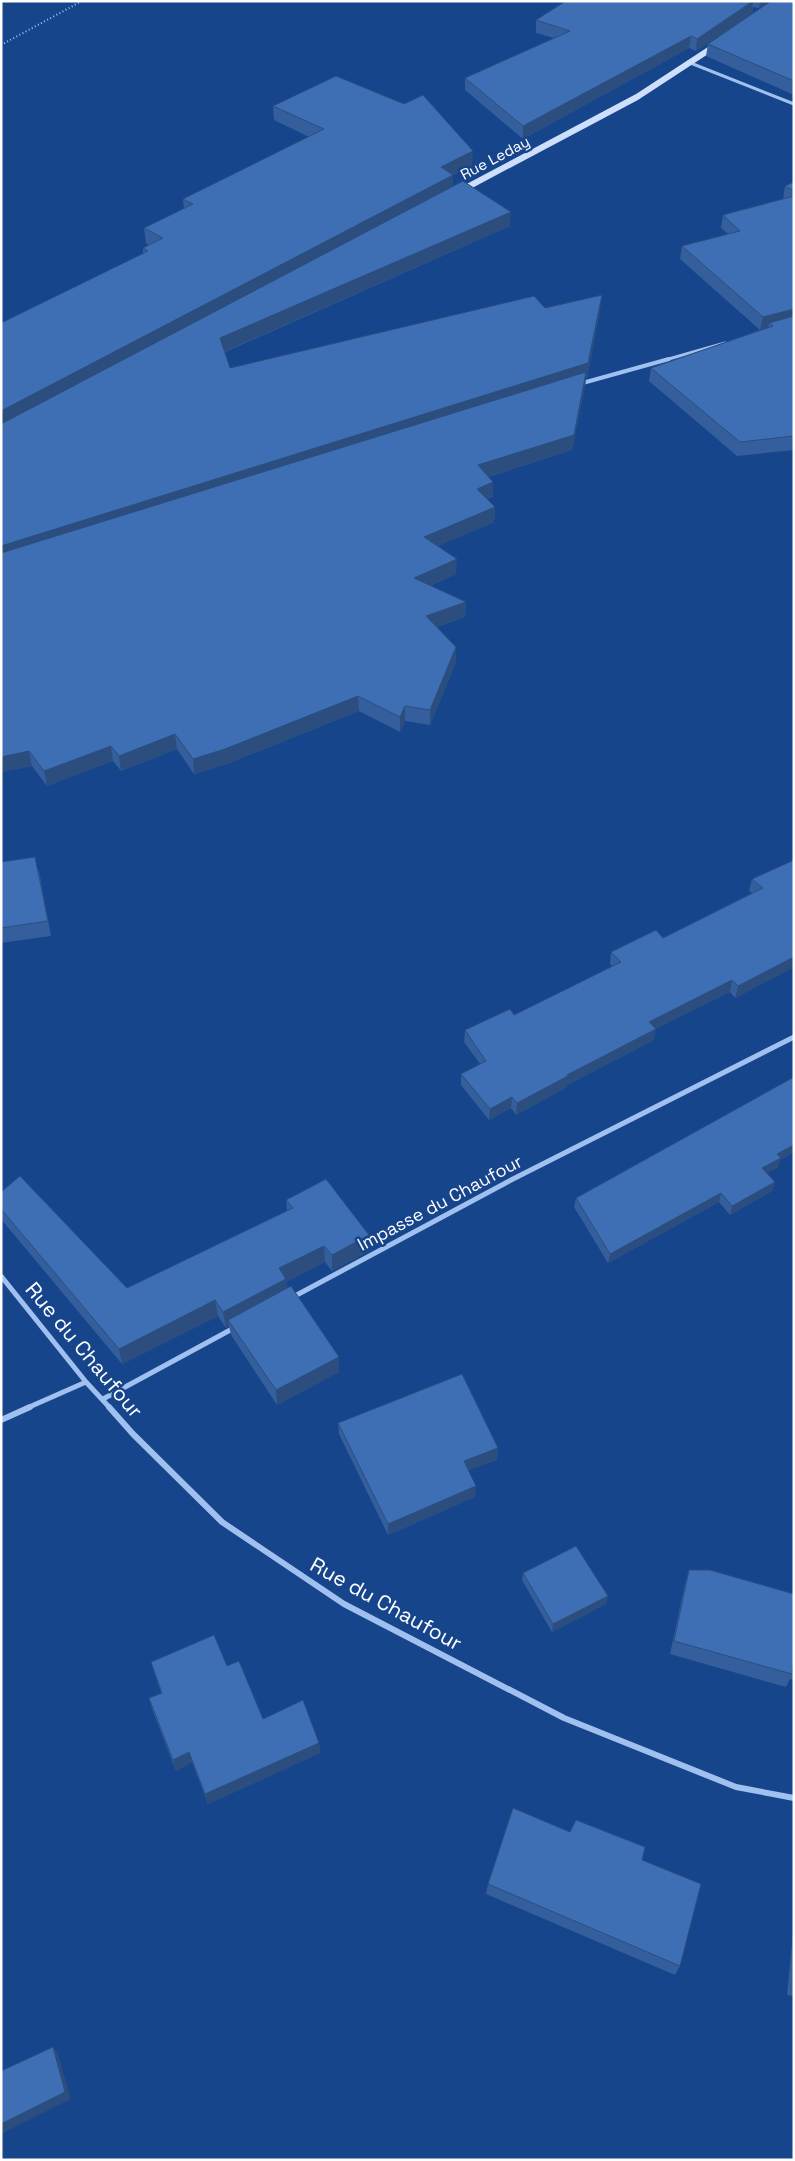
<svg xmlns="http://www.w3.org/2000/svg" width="795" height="2161" viewBox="0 0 795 2161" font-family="'Space Grotesk',sans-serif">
	<rect width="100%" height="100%" fill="#16458c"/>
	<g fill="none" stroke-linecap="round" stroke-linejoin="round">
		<!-- path -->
		<path stroke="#a0c1ef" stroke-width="2" stroke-dasharray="1 2.5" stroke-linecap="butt" d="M1 45 82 1"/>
		<!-- minor-far3 -->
		<path stroke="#a0c1ef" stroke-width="3" d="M688 62 794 104
			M665 360 725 343"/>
		<!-- minor-far2 -->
		<path stroke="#a0c1ef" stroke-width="4" d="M579 384 669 359"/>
		<!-- minor-far1 -->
		<path stroke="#a0c1ef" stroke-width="5" d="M1 1276 86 1382 110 1408
			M293 1297 513 1179 794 1037
			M103 1399 234 1328
			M27 1408 86 1382"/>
		<!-- minor -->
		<path stroke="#a0c1ef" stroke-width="6" d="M109 1407 133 1434 222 1522 344 1604 564 1718 736 1787 794 1798
			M1 1420 30 1407"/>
		<!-- secondary -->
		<path stroke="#cedffb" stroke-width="6" d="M460 191 637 97 718 44"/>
	</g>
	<!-- wall -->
	<path fill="#355f9c" d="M566 1H770L759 8 753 7 752 14 696 51 689 48 523 139 465 90V78L554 38 536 33V20Z
		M794 1V95L706 56 708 44Z
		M273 106 472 166 453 175V186L510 226 225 352 230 368 545 308 600 310 587 378H586L585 386 572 450 488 477 493 482V497L487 499 495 507 494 522 438 546 456 574 430 586 466 602 465 617 437 627 456 647V662L430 725 405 721 400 732 359 711 227 764 194 774 177 749 121 771 113 761 47 786 32 766 1 772 143 253V248L149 245 146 243 144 228 184 209 183 199 309 137 274 120Z
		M794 182V450L737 456 649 381 651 368 760 330 680 259 682 246 728 234 721 228 723 215 783 199 785 186Z
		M794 860V967L735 998 730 992 655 1029 654 1040 567 1085V1087L516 1115 511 1108 489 1120 461 1085V1074L480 1064 464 1042 465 1030 514 1015 613 967 610 964 611 952 663 938 752 893 749 891 752 879Z
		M1 862 39 871 51 936 1 943Z
		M794 1077V1152L780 1160 778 1167 767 1173 775 1182 772 1191 730 1215 719 1202 608 1263 574 1207 576 1198Z
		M1 1192 127 1288 287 1211 286 1200 369 1235V1251L332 1271 325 1262 286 1282 287 1288 339 1372 277 1405 231 1335 229 1326 226 1328 218 1316 122 1364 1 1219Z
		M338 1423 498 1448 497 1460 468 1470 475 1497 388 1535 339 1434Z
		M689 1570 794 1594V1680L790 1679 786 1687 670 1654 685 1584Z
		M523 1573 606 1604 552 1632 522 1580Z
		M151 1662 227 1666 263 1719 319 1743 320 1753 208 1804 192 1762 176 1771 152 1709 149 1698 161 1693Z
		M570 1832 642 1860 680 1966 675 1975 486 1894 488 1884Z
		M794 1922V1996L787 1995Z"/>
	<!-- shaded-wall -->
	<path fill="#2b4e7f" d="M753 1 752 14 696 51 697 39Z
		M760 1H770L759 8Z
		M691 36 689 48 523 139V126Z
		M473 151 472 166 453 175V189L1 427V411L441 167Z
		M511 212 510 226 221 353 220 338Z
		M602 295 600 310 587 378H586L585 386 572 450 477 480 1 562V546Z
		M794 309V318L773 326 769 323 768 328 760 330 763 317Z
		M493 482V497L477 504V489Z
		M495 507 494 522 424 552V537Z
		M457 559 456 574 414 593V578Z
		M466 602 465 617 426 631V616Z
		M456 647V662L430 725V710Z
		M358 696 359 711 227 764 194 774 193 759Z
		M405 706V721L400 732V717Z
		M175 734 177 749 121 771 119 756Z
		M111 746 113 761 47 786 44 771Z
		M29 751 32 766 1 772V757Z
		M794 957V967L735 998 738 986Z
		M732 980 730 992 655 1029 654 1040 567 1085V1087L516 1115 517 1103 567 1075 649 1022Z
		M512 1097 511 1108 489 1120 490 1109Z
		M794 1145V1152L780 1160 778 1167 760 1178 762 1168 777 1154Z
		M775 1182 772 1191 730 1215 732 1206Z
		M721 1193 719 1202 608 1263 610 1254Z
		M369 1235V1251L332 1271V1255Z
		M324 1246 325 1262 286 1282 288 1295 228 1320 229 1326 226 1328 223 1312 279 1268Z
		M215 1300 218 1316 122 1364 119 1349Z
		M339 1357V1372L277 1405 276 1390Z
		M498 1448 497 1460 463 1472 464 1461Z
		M476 1486 475 1497 388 1535V1524Z
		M608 1596 606 1604 552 1632 553 1624Z
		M319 1743 320 1753 208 1804 205 1794Z
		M189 1752 192 1762 176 1771 173 1760Z
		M53 2047 58 2054 71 2099 1 2134V2124Z"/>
	<!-- building -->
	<path fill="#3e6fb5" stroke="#2b4e7f" d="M566 1H753L697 39 691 36 523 126 465 78 570 31 536 20Z
		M771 1H794V81L708 44Z
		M336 76 404 104 423 95 473 151 441 167 453 175 1 411V323L148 251 143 248 163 238 144 228 193 204 183 199 324 129 273 106Z
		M463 181 511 212 220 338 230 368 534 296 545 308 602 295 588 363 1 546V424Z
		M794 182V191L785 186Z
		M794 196V309L763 317 682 246 740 231 723 215Z
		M794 316V436L740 442 651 368 773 326 769 323Z
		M586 372 574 435 478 465 493 482 477 489 495 507 424 537 457 559 414 578 466 602 426 616 456 647 430 710 405 706 400 717 358 696 225 749 193 759 175 734 119 756 111 746 44 771 29 751 1 757V553Z
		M35 857 48 921 1 928V862Z
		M794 860V957L738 986 732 980 649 1022 656 1029 567 1075 568 1076 517 1103 512 1097 490 1109 461 1074 486 1061 465 1030 510 1009 514 1015 621 962 611 952 656 930 663 938 763 888 752 879Z
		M794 1077V1145L777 1154 781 1158 762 1168 775 1182 732 1206 721 1193 610 1254 576 1198Z
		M20 1176 127 1288 293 1208 286 1200 326 1179 369 1235 332 1255 324 1246 279 1268 286 1279 223 1312 215 1300 119 1349 1 1209V1192Z
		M291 1286 339 1357 276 1390 228 1320Z
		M462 1374 498 1448 464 1461 476 1486 388 1524 338 1423Z
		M576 1546 608 1596 553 1624 523 1573Z
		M689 1570H710L794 1594V1666L793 1665 792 1674 674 1641Z
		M214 1635 227 1666 239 1661 263 1719 303 1700 319 1743 205 1794 189 1752 173 1760 149 1698 162 1693 151 1662Z
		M513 1808 570 1832 576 1820 645 1847 642 1860 701 1884 680 1966 488 1884Z
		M53 2047 65 2092 1 2124V2071Z"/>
	<g text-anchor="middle" stroke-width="5" stroke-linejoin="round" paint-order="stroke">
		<!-- far-street labels -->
		<g font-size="15" fill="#fff" stroke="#16458c">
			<text transform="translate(495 158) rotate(-28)" y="5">Rue Leday</text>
		</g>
		<!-- street labels -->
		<g font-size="18" fill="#fff" stroke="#16458c">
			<text transform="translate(440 1203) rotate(-28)" y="6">Impasse du Chaufour</text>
		</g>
		<!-- near-street labels -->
		<g font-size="21" fill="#fff" stroke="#16458c">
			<text transform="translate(84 1350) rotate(50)" y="7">Rue du Chaufour</text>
			<text transform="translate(386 1604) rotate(29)" y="7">Rue du Chaufour</text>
		</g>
	</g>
	<!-- border -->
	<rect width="795" height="2161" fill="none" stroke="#ffffff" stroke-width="5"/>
</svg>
